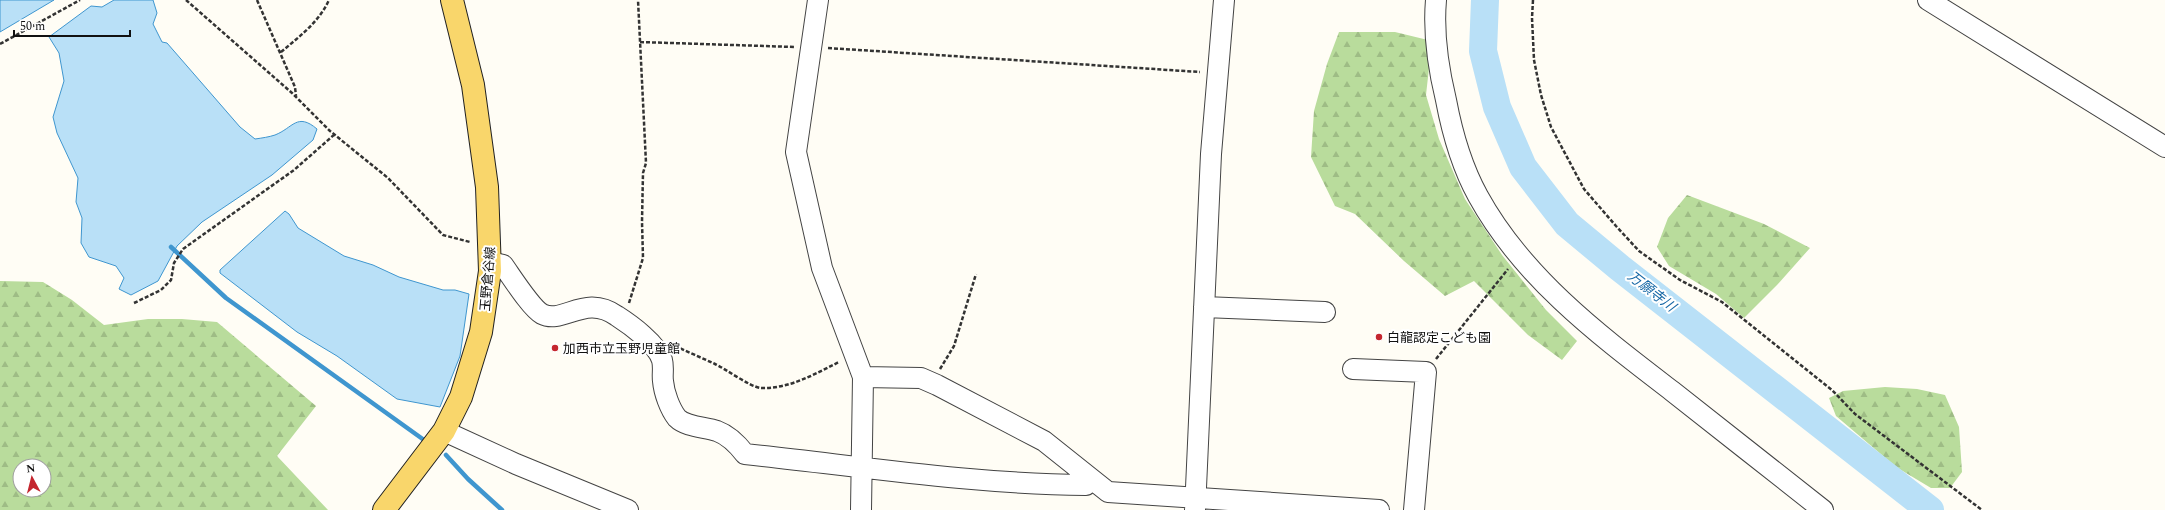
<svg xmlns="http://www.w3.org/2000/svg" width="2165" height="510" viewBox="0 0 2165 510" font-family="Spectral,'Noto Sans JP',serif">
	<defs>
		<pattern id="forest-firs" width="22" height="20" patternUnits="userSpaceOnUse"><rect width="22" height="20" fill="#b9dc9c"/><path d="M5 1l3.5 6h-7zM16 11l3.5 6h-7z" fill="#9ebc85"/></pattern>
	</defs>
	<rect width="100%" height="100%" fill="#fffdf5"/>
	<!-- forest -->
	<path fill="url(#forest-firs)" fill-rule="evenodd" d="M1339 32H1395L1432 41 1426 95 1439 139 1465 199 1502 255 1546 310 1577 341 1562 360 1528 335 1474 281 1445 296 1404 261 1355 214 1335 206 1311 157 1314 111 1327 64Z
		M1687 195 1764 224 1810 248 1777 285 1744 318 1716 294 1669 266 1657 247 1668 218Z
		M0 281 43 282 72 300 104 325 148 319H182L217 322 316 406 277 456 328 510H0ZM20 466H44V490H20Z
		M1885 387 1917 389 1945 395 1959 427 1962 472 1950 488H1931L1896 467 1836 416 1829 398 1843 391Z"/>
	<!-- water -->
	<path fill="#b9e0f7" stroke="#3f96cf" d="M0 0H54L0 32Z
		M114 0H153L157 13 153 24 162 42 167 43 240 127 255 139C262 138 269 137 275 135 293 128 297 112 317 129L313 140 272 175 202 222 177 246 158 281 131 295 119 289 124 278 116 266 89 257 81 243 82 218 76 202 78 178 57 133 53 117 64 81 59 53 49 37 91 6 102 7Z
		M285 211 289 214 298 228 344 256 373 265 399 277 443 290H455L469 294 460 356 440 407 397 399 337 356 297 332 220 273V270Z"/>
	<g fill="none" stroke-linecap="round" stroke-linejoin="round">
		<!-- stream -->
		<path stroke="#3f96cf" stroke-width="4.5" d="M171 247 226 298 424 440
			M446 455 468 479 502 510"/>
		<!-- river -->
		<path stroke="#b9e0f7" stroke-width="28" d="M1485 0 1483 51 1497 107 1523 167 1567 224 1620 268 1930 510"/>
		<!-- minor casing -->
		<g stroke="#444" stroke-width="22">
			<path id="minor" d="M818 0 796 152 822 268 863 377 861 510
				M1436 0C1433 34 1438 67 1446 100 1452 132 1462 167 1478 196 1523 278 1599 335 1672 391 1722 431 1773 470 1823 510
				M1928 0 2165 147
				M490 262 503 265C511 276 531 308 542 314 563 325 585 293 617 316 631 325 657 344 662 360 664 367 662 375 663 381 664 393 670 409 677 418 686 427 705 427 717 431 728 435 738 445 745 454 859 466 971 484 1086 485L1091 480
				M1204 307 1325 312
				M1353 369 1426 372 1414 510
				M863 377 921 378 937 385 1044 441 1108 492 1379 510
				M444 431 516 464 628 510
				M1195 510 1211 154 1224 0"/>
		</g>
		<!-- major casing -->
		<g stroke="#222" stroke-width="24">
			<path id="major" d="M384 510 444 431 461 397 481 332 490 271 487 187 473 85 452 0"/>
		</g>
		<!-- path -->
		<path stroke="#333" stroke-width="2.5" stroke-dasharray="4 2" stroke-linecap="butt" d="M186 0 292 93 330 131 388 178 443 235 470 242
			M257 0 295 87 296 96
			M1533 0 1532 18 1534 60 1541 95 1551 127 1584 189 1616 226 1639 251 1680 280 1722 302 1832 390 1855 414 1982 510
			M640 42 795 47
			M0 44 80 0
			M828 48 1200 72
			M281 52C299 37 319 22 329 0
			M134 303 161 290 171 280 174 263 183 249 294 170 335 134
			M629 303 643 258 642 222 643 173 646 163 638 0
			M675 346C688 352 702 358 715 364 726 369 750 387 761 388 789 389 815 374 839 362
			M1436 359 1508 269
			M940 369 954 346 976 274"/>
		<!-- minor -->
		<use href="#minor" stroke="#fff" stroke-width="20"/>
		<!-- major -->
		<use href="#major" stroke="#f9d66b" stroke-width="22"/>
	</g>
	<!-- markers -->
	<g fill="#c4262e" stroke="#fff" stroke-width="1.5">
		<circle cx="1379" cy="337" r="4"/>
		<circle cx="555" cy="348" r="4"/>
	</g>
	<g text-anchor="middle" stroke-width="4" stroke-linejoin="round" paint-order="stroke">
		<!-- street labels -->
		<g font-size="13" fill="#111" stroke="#fff">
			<text transform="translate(487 279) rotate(-85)" y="5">玉野倉谷線</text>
		</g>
		<!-- poi labels -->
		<g font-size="13" fill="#111" stroke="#fff" text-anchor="start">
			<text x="1387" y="342">白龍認定こども園</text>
			<text x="563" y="353">加西市立玉野児童館</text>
		</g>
		<!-- water labels -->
		<g font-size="14" font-style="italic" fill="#1768a6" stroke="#fff">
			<text transform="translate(1652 291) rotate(38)" y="5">万願寺川</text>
		</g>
	</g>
	<!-- north arrow -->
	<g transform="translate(32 478) rotate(353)"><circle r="19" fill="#ffffff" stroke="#a0a0a0"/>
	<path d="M0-3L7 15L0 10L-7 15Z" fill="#c4262e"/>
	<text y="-6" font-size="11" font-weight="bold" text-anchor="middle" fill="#111111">N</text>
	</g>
	<!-- scale -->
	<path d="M14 30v6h116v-6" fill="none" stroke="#111111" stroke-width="2"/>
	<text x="20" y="30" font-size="12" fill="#111111" stroke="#ffffff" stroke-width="3" paint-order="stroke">50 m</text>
</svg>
